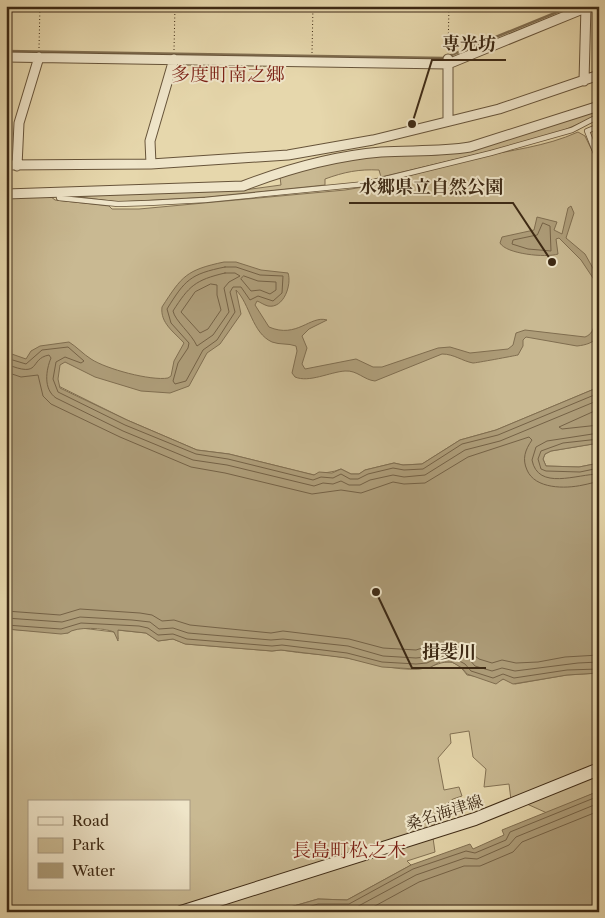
<svg xmlns="http://www.w3.org/2000/svg" width="605" height="918" viewBox="0 0 605 918" font-family="'Libre Caslon Text','Noto Serif JP',serif">
	<rect width="100%" height="100%" fill="#e6d7ac"/>
	<filter id="stains"><feTurbulence type="fractalNoise" baseFrequency=".004" numOctaves="4"/><feColorMatrix values="0 0 0 0 .2 0 0 0 0 .09 0 0 0 0 .02 0 0 0 .5 -.17"/></filter>
	<radialGradient id="worn" r=".72"><stop offset=".6" stop-color="#630" stop-opacity="0"/><stop offset="1" stop-color="#630" stop-opacity=".3"/></radialGradient>
	<!-- green -->
	<path fill="#c9b992" stroke="#837153" fill-rule="evenodd" d="M599 109V115L562 131 491 151 381 177 379 170C359 169 344 172 325 179V185L207 197 118 202 73 196 244 190 281 185 280 177C312 167 348 157 383 155 405 154 432 157 452 153Z
		M578 132 585 136 599 165V387L496 430 460 440 422 464 403 465 394 463 365 470 359 474H351L341 469C332 473 324 472 314 475L229 454 197 450 127 420 6 360V197L50 196 55 200 109 206 112 209H139L345 190C389 184 431 168 475 158 510 150 545 147 578 132Z
		M599 443V463L579 467 546 466 543 459 545 454 551 451Z
		M81 628 114 632 118 639 117 630 146 633 158 641 173 639 186 644 272 651 281 650C303 654 325 654 347 658 371 662 394 671 419 669 440 667 450 651 467 675L500 680 507 679 515 684 567 675 599 673V765L511 800 509 784 484 787 486 769 473 757 469 731 450 734 451 743 438 758 444 790 459 787 462 796 453 799 434 814 435 829 185 907 162 912H6V629L68 633 72 630ZM29 802H189V889H29Z
		M599 775V791L547 813 527 804Z
		M433 838 435 852 407 861 411 865 347 900 318 899 273 912H197Z"/>
	<!-- water -->
	<path fill="#ad9c78" stroke="#806e50" d="M571 206 574 213 566 238 585 254 599 279V287L581 260 559 238 556 239 558 254C546 258 506 254 500 243L502 237 534 230 537 217 557 222 554 230 562 234 568 208Z
		M224 262H236L261 270 288 273C292 284 284 309 268 306 264 305 260 302 257 301L255 305 269 327C297 339 310 315 327 320L309 329 302 336 307 348 302 364 305 369 356 359 373 367H382L438 348 450 347 470 353 508 349 513 345 516 333 525 330 585 337C598 332 592 318 599 309V336C593 343 586 345 577 346L526 337 523 340V346L518 355C513 356 476 363 473 363 462 361 454 354 442 354L375 381C364 380 357 370 345 371 330 372 309 383 295 377L292 373 297 351 296 346C288 343 280 345 272 342 252 333 250 304 236 290L241 314 220 344 207 353 189 386 170 393 141 391 95 377 65 362 60 365 58 379 60 388 127 420 197 450 229 454 314 475 319 472 332 473 341 469 351 474H359L365 470 394 463 403 465 422 464 460 440 496 430 599 387V443L551 451 545 454 543 459 546 466 579 467 599 463V673L567 675 513 684 503 679 496 684 467 674 462 668 452 662H440L429 668 416 669 382 667 347 658 281 650 272 651 185 644 173 639 158 641 146 633 118 630V641L114 632C105 628 76 626 68 633L61 634 6 629V352L26 359 31 351 40 346 69 342C77 347 83 354 91 359 106 369 151 381 168 378L171 376 174 361 184 343C174 332 160 323 162 307 182 276 186 270 224 262Z
		M599 791V912H273L318 899 347 900 411 865 470 844 473 849 504 835 502 830Z"/>
	<g fill="none" stroke-linecap="round" stroke-linejoin="round">
		<!-- shore -->
		<path stroke="#756246" stroke-width="1" d="M543 223 550 226 551 251 528 249 512 244 513 240 537 235Z
			M225 267H236L260 275 283 276 282 293 273 301 258 296 250 300 241 287H233L230 292 235 312 217 340 203 350 186 381 175 384 173 381 178 363 188 348 189 343 171 323 167 309C185 280 190 274 225 267Z
			M225 273H235L240 276 229 282 224 288 229 312 213 335 197 346C191 333 175 321 173 311 189 286 195 280 225 273Z
			M244 276 258 281 276 282V290L270 294 260 290 251 291 241 279Z
			M211 284 217 285V295L221 310 208 329 200 333 181 312 195 292Z
			M6 358 26 364 42 350 68 347 84 361 81 363 65 357 56 362 53 379 58 392 125 425 196 454 228 459 313 480 321 477 333 478 341 474 350 479H358L368 474 393 468 404 470 423 469 462 444 498 435 599 393
			M6 364C43 379 28 359 49 355L51 358C46 370 43 389 56 398L123 431 193 460 227 465 314 486 323 483 333 484 341 481 349 485H360L370 480 393 475 404 477 425 475 465 450 500 441 599 400
			M6 372 21 377 38 375 43 396 51 404 120 437 191 467 225 473 312 494 341 490 361 493 393 482 404 484 425 483 468 457 529 437 532 440C525 450 522 459 527 470 535 489 565 489 583 485 589 484 593 482 599 482
			M599 409 559 427 562 429 599 425
			M599 433 547 441 536 447 532 460C538 491 577 474 599 474
			M599 439 563 443 541 451 538 459 541 469 546 471 580 472 599 468
			M6 611 60 615 80 609 140 613 152 615 162 621 174 620 190 625 271 633 283 631 349 639 383 648 416 650 437 643H450L460 645 479 659 492 663 502 660 516 663 538 662 565 657 599 655
			M6 618 62 622 80 617 132 620 150 622 159 629 173 628 188 633 271 640 283 639 348 646 383 656 416 658 425 657 438 651 449 650 468 658 475 666 492 671 502 668 515 671 578 663 599 662
			M6 625 61 629 81 623 139 626 148 628 158 635 173 634 187 639 272 646 282 645 347 653 382 662 416 664 427 663 439 657H452L465 664 471 671 493 678 503 674 514 678 567 670 599 669
			M291 912 318 904H349L413 869 466 851 475 853 506 840 510 832 599 796
			M314 912 351 910 416 875 465 858 477 859 509 845 516 837 599 803
			M364 912 419 882 464 866H480L513 852 522 842 599 811"/>
		<!-- stream -->
		<path stroke="#806e50" stroke-width="2.5" d="M6 51 444 58 572 6"/>
		<!-- service casing -->
		<g stroke="#67543a" stroke-width="6">
			<path id="service" d="M599 126 587 131 599 161
				M59 193V198L118 204 149 203 205 200 365 184 491 153 572 130 599 116"/>
		</g>
		<!-- minor casing -->
		<g stroke="#67543a" stroke-width="11">
			<path id="minor" d="M6 57 448 64 590 6
				M584 81 586 6
				M448 121V59
				M151 164 150 141 174 59
				M6 165 151 164 288 155 373 140 499 109 599 75
				M17 166 19 123 39 57
				M6 194 243 186C287 169 334 156 381 152 411 150 440 152 470 147L599 106"/>
		</g>
		<!-- secondary casing -->
		<g stroke="#3d2914" stroke-width="14">
			<path id="secondary" d="M181 912 475 819 599 769"/>
		</g>
		<!-- path -->
		<path stroke="#3d2914" stroke-width="1" stroke-dasharray="1 2.5" stroke-linecap="butt" d="M39 48 40 6
			M174 50 175 6
			M448 51 449 6
			M312 53 313 6"/>
		<!-- service -->
		<use href="#service" stroke="#efe5c9" stroke-width="4.5"/>
		<!-- minor -->
		<use href="#minor" stroke="#efe5c9" stroke-width="9"/>
		<!-- secondary -->
		<use href="#secondary" stroke="#efe5c9" stroke-width="12"/>
	</g>
	<g text-anchor="middle" stroke-width="4" stroke-linejoin="round" paint-order="stroke">
		<!-- street labels -->
		<g font-size="16" fill="#3d2914" stroke="#efe5c9">
			<text transform="translate(444 812) rotate(-18)" y="6">桑名海津線</text>
		</g>
		<!-- quarter labels -->
		<g font-size="19" fill="#7a1f14" stroke="#efe5c9">
			<text x="228" y="81">多度町南之郷</text>
			<text x="349" y="857">長島町松之木</text>
		</g>
	</g>
	<!-- callouts -->
	<path fill="none" stroke="#3d2914" stroke-width="2" d="M412 124L432 60H506M552 262L513 203H349M376 592L412 668H486"/>
	<g fill="#3d2914" stroke="#efe5c9" stroke-width="2">
		<circle cx="412" cy="124" r="5"/>
		<circle cx="552" cy="262" r="5"/>
		<circle cx="376" cy="592" r="5"/>
	</g>
	<g font-size="18" text-anchor="middle" font-weight="bold" fill="#3d2914" stroke="#efe5c9" stroke-width="4" stroke-linejoin="round" paint-order="stroke">
		<text x="469" y="50">専光坊</text>
		<text x="431" y="193">水郷県立自然公園</text>
		<text x="449" y="658">揖斐川</text>
	</g>
	<!-- margin -->
	<rect width="605" height="918" fill="none" stroke="#e6d7ac" stroke-width="25"/>
	<rect x="8" y="8" width="590" height="903" fill="none" stroke="#3d2914" stroke-width="2.5"/>
	<rect x="12" y="12" width="580" height="893" fill="none" stroke="#3d2914"/>
	<!-- legend -->
	<rect x="28" y="800" width="162" height="90" fill="#efe5c9" stroke="#a89a81"/>
	<rect x="38" y="817" width="25" height="8" fill="#efe5c9" stroke="#a89a81"/>
	<text x="72" y="826" font-size="15" fill="#3d2914">Road</text>
	<rect x="38" y="838" width="25" height="15" fill="#c9b992" stroke="#a89a81"/>
	<text x="72" y="850" font-size="15" fill="#3d2914">Park</text>
	<rect x="38" y="863" width="25" height="15" fill="#ad9c78" stroke="#a89a81"/>
	<text x="72" y="876" font-size="15" fill="#3d2914">Water</text>
	<rect width="100%" height="100%" filter="url(#stains)"/>
	<rect width="100%" height="100%" fill="url(#worn)"/>
</svg>
